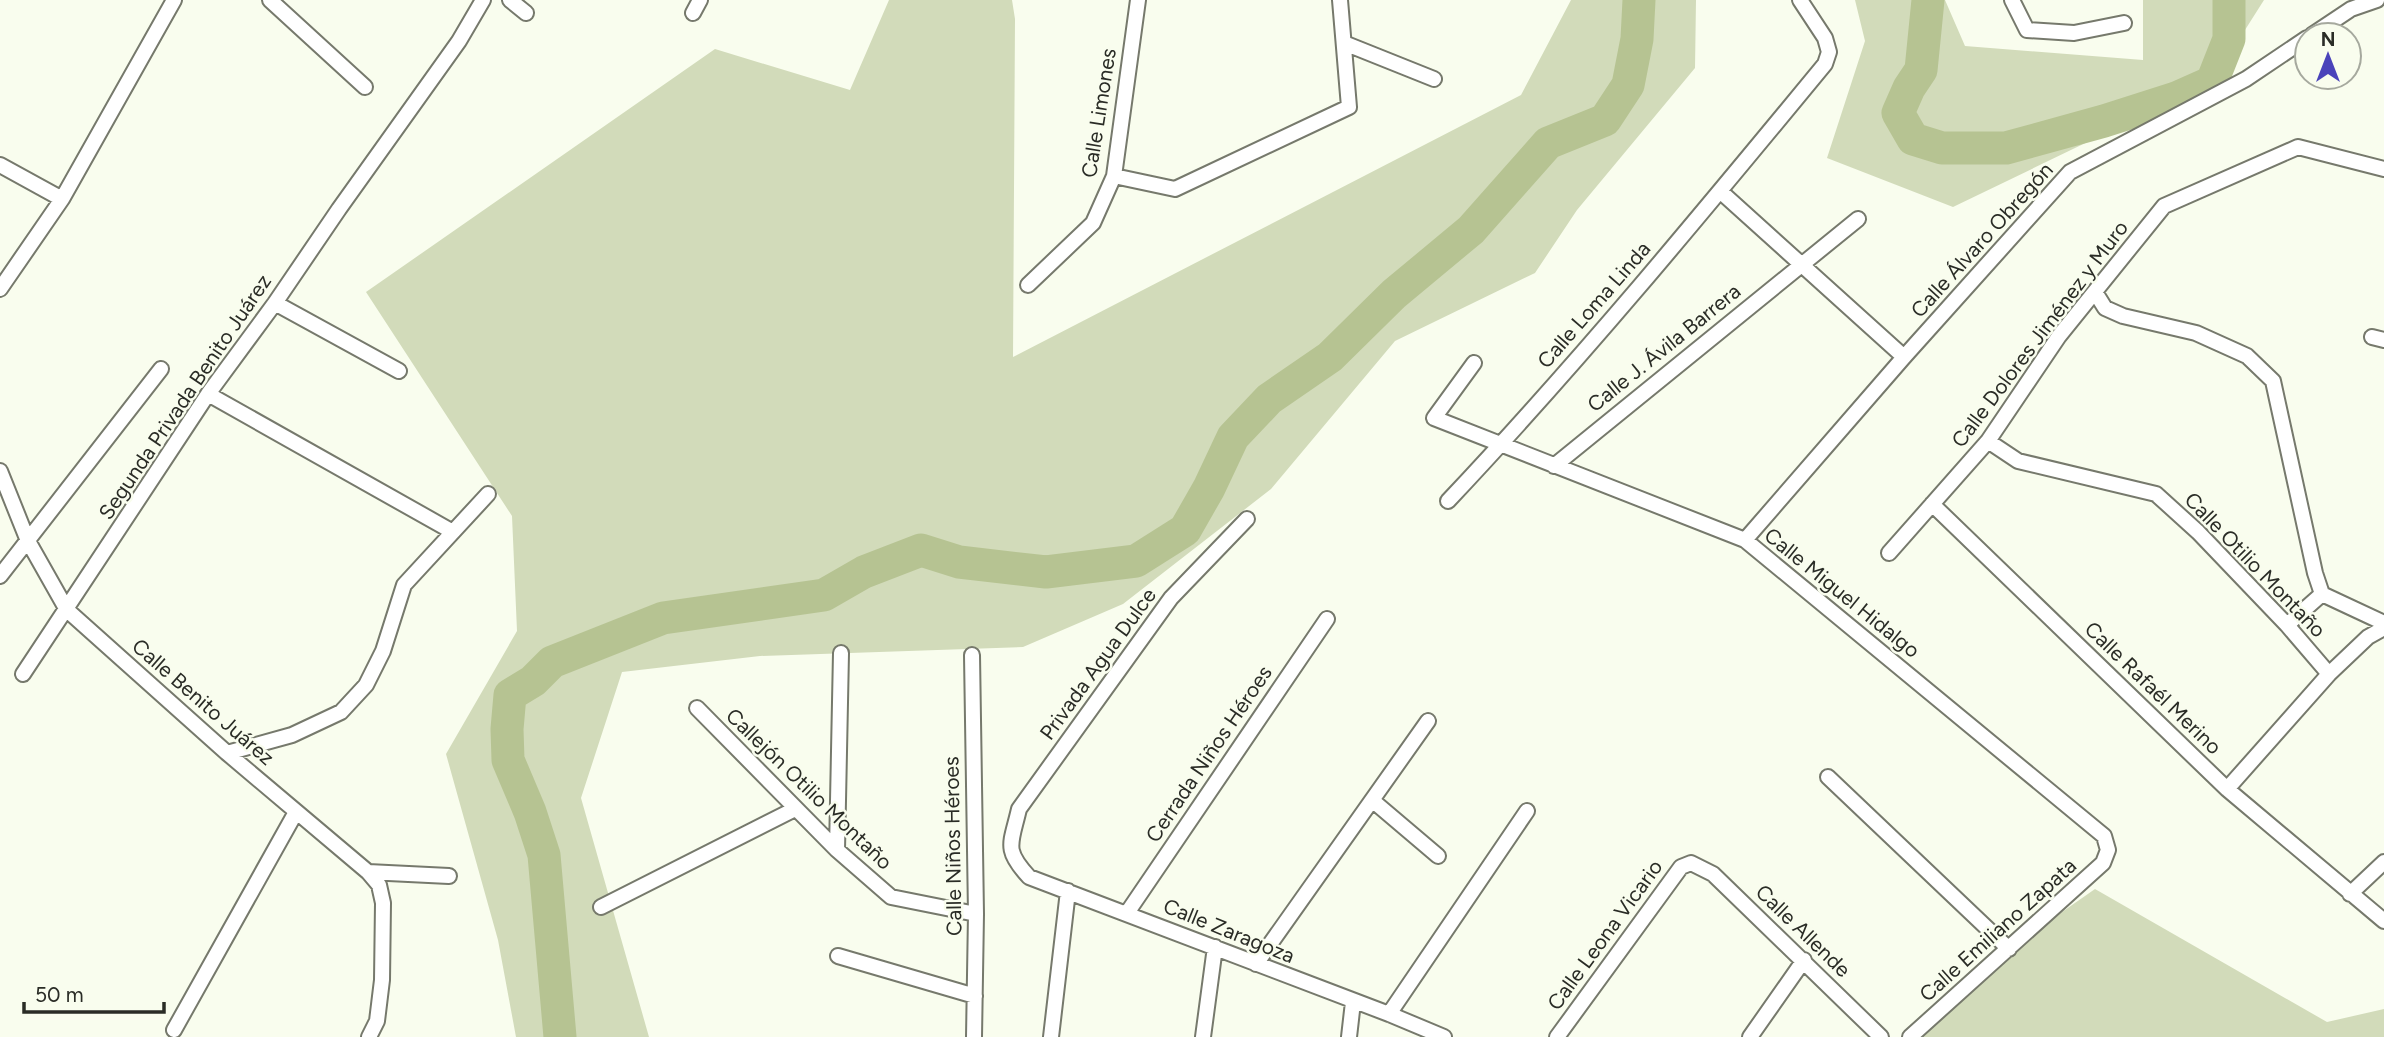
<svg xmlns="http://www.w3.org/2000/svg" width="2384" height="1037" viewBox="0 0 2384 1037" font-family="Figtree,sans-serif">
	<rect width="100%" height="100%" fill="#f9fdee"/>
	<!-- green -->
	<path fill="#d2dbba" d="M889 0H1012L1015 19 1013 357 1521 95 1571 0H1696L1695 68 1577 210 1535 273 1395 341 1271 489 1123 604 1023 647 760 656 622 672 581 798 649 1037H516L498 940 446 754 517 631 512 516 366 292 715 49 850 90Z
		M1855 0H1945L1965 46 2143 60V0H2264L2212 82 1953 207 1827 158 1865 41Z
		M2095 889 2327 1022 2384 1009V1037H1910L2009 949Z"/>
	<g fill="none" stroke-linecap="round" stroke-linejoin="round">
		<!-- river -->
		<path stroke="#b6c392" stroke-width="33" d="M1928 0 1921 70 1909 88 1898 113 1913 139 1942 148H2006L2104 121 2176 98 2212 82 2229 39V0
			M560 1037 544 855 530 812 508 760 507 729 510 695 533 681 552 662 663 618 824 595 864 572 921 550 959 562 1046 572 1136 561 1185 530 1209 488 1233 437 1269 399 1330 357 1394 294 1471 230 1548 143 1605 120 1628 85 1637 39 1639 0"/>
		<!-- street casing -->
		<g stroke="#76796c" stroke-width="18">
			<path id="street" d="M270 0 365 87
				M510 0 526 13
				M2012 0 2027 30 2074 33 2124 23
				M693 13 700 0
				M2312 35 2351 9 2377 0
				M1344 43 1434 79
				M0 165 62 199
				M1114 176 1175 189 1349 107 1340 0
				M1720 191 1904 357
				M1028 285 1093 223 1114 176 1138 0
				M0 289 62 199 174 0
				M2095 292 2105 308 2123 316 2196 333 2247 356 2273 381 2315 573 2322 594
				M275 303 399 371
				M2372 337 2384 340
				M1474 363 1434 418 1745 540 2104 836 2108 850 2103 863 1910 1037
				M208 394 453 532
				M1988 441 2018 461 2156 494 2198 532 2287 625 2329 674
				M1554 466 1858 219
				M0 471 28 541 67 610 227 753 368 872 379 885 383 903 382 980 377 1021 369 1037
				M1448 501C1580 361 1703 212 1825 64L1829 52 1825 38 1800 0
				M1932 504 2227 789 2384 921
				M1247 519 1171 598 1019 809C1011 844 1003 849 1029 877L1389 1014 1444 1037
				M1745 540 1904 357 2070 172 2246 79 2307 38
				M1889 553 1988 441 2059 336 2164 206 2298 147 2384 169
				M0 576 161 369
				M2322 594 2384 623
				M2287 625 2322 594
				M972 655 976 914 974 1037
				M23 674 208 394 275 303 339 209 459 41 483 0
				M697 708 837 850 891 897 976 914
				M227 753 292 735 341 712 366 685 383 651 404 585 488 494
				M1828 777 2009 949
				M2227 789 2329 674 2368 637 2384 628
				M1372 800 1438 856
				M837 850 841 653
				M368 872 449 876
				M2350 894 2384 862
				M601 907 795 809
				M1127 913 1327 619
				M838 956 975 996
				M1256 964 1428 721
				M1389 1014 1527 811
				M174 1030 296 812
				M1051 1037 1068 891
				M1203 1037 1215 947
				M1349 1037 1353 1002
				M1557 1037 1681 867 1691 863 1713 874 1881 1037
				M1750 1037 1804 960"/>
		</g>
		<!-- street -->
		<use href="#street" stroke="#fff" stroke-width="14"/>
	</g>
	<g text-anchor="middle" stroke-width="5" stroke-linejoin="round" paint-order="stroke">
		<!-- street labels -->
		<g font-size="21" fill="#2a2c26" stroke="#f9fdee">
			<text transform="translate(1099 113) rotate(-81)" y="7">Calle Limones</text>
			<text transform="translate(1982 240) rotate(-48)" y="7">Calle Álvaro Obregón</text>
			<text transform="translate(1594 305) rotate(-49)" y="7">Calle Loma Linda</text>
			<text transform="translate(2040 334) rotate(-53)" y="7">Calle Dolores Jiménez y Muro</text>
			<text transform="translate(1664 348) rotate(-39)" y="7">Calle J. Ávila Barrera</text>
			<text transform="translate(185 397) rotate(-56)" y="7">Segunda Privada Benito Juárez</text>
			<text transform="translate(2255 565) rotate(46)" y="7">Calle Otilio Montaño</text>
			<text transform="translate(1842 593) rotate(39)" y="7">Calle Miguel Hidalgo</text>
			<text transform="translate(1098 664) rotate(-54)" y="7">Privada Agua Dulce</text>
			<text transform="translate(2153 688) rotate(44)" y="7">Calle Rafaél Merino</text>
			<text transform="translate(203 702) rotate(41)" y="7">Calle Benito Juárez</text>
			<text transform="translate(1209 754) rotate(-56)" y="7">Cerrada Niños Héroes</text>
			<text transform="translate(809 789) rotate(44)" y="7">Callejón Otilio Montaño</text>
			<text transform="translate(953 846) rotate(-91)" y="7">Calle Niños Héroes</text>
			<text transform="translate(1998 930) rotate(-42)" y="7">Calle Emiliano Zapata</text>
			<text transform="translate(1229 931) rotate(22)" y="7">Calle Zaragoza</text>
			<text transform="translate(1803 931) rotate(44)" y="7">Calle Allende</text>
			<text transform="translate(1605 935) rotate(-54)" y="7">Calle Leona Vicario</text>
		</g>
	</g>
	<!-- north arrow -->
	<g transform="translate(2328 56)"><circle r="33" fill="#f9fdee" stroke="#a6a99e" stroke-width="2"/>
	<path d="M0-5L12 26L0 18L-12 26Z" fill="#4a43ba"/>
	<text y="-10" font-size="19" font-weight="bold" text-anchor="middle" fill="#2a2c26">N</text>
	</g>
	<!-- scale -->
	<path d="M24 1002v10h140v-10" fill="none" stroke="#2a2c26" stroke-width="3.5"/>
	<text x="35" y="1002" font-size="21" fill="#2a2c26" stroke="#f9fdee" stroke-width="5" paint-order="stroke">50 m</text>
</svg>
